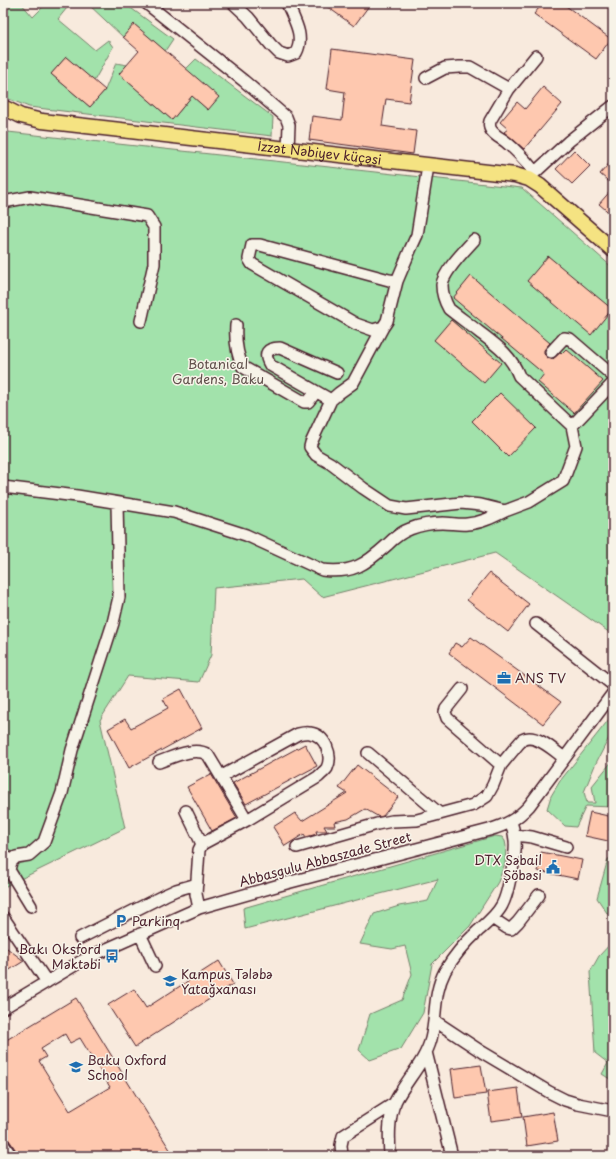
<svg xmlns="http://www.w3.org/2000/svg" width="616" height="1159" viewBox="0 0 616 1159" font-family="'Playpen Sans',sans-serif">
	<rect width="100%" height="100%" fill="#f8eadd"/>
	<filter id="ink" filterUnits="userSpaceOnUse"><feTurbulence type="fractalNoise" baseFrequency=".025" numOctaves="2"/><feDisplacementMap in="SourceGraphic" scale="8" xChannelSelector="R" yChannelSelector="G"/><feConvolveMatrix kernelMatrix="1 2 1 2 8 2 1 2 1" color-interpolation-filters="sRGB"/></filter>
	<g filter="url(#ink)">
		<!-- green -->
		<path fill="#a2e2ab" stroke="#76806b" d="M3 3H21L33 17 47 3H71L58 19 95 50 108 40 113 47 94 81 66 57 51 74 90 107 105 90 116 63 127 65 119 74 172 120 192 96 208 110 186 69 196 59 273 117 272 136 29 107 9 99 3 93Z
			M87 3H124L173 39 165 51 134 25 123 37Z
			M3 126 8 132 522 188 613 268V635L495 553 322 597 302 579 214 588 211 655 199 682 128 676 100 720 125 828 4 887Z
			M610 718 613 719V730L595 765 584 792 587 803H595L592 786 613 760V807L586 806 576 827 565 826 547 809 551 796 560 781Z
			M495 836 502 837 505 841 506 846 505 863 498 882 470 926 432 964 423 1013 401 1049 370 1060 359 1050 370 1014 402 1000 412 974 405 946 392 949 360 944 374 914 399 906 428 901 438 879 245 929 243 908Z
			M613 858V922L597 898 608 859Z
			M613 941V1081L602 1074 608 1063 595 1053 590 972 599 956Z"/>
		<!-- building -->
		<path fill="#fec8af" stroke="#4a1f2b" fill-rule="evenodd" d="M322 3H371L354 26Z
			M543 3H562L611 39 596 59 534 14Z
			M134 24 219 97 208 110 192 96 172 120 119 74 139 51 123 37Z
			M332 49 415 60 409 102 386 99 382 126 416 131 413 154 309 140 312 116 342 120 345 92 327 89Z
			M66 57 105 90 90 107 51 74Z
			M543 87 562 104 524 149 504 132 508 129 500 122 517 102 525 109Z
			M574 150 590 166 572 184 556 169Z
			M613 159V185L600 174Z
			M613 188V216L599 204Z
			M548 256 612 309 591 335 527 281Z
			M471 276 550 343 544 350V354L547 357 550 359H553L561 352 562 353 566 349 603 381 574 413 538 382 544 374 453 298Z
			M451 320 501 363 484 383 434 340Z
			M500 393 536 428 508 457 472 421Z
			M489 573 529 604 508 632 467 600Z
			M471 637 561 702 543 724 449 653 455 643 462 647Z
			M181 689 202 728 129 768 108 729 125 719 131 728 168 708 163 699Z
			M305 744 317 766 246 804 233 783Z
			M357 765 398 797 383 816 379 817 365 809 348 819 334 822 335 826H324L327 831H316L317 834 306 837 304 834 285 846 273 827 295 813 302 821 347 793 339 788Z
			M211 774 237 818 212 831 187 787Z
			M590 812 613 817V842L585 836Z
			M541 852 582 860 578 879 538 871Z
			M3 945 24 961 3 974Z
			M219 961 233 984 135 1047 108 1005 134 989 146 1008Z
			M76 998 145 1110 174 1156H18L17 1152 9 1140 6 1138 3 1137V1042ZM65 1034 70 1043 80 1038 110 1087 70 1111 39 1061 46 1057 41 1049Z
			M481 1065 486 1094 455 1098 451 1069Z
			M518 1088 522 1117 491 1121 487 1092Z
			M553 1112 558 1141 527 1146 523 1117Z"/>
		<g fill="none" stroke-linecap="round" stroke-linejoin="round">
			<!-- minor casing -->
			<g stroke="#4a1f2b" stroke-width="14">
				<path id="minor" d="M146 3 244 81 286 117 289 125 288 149
					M233 3 248 17 271 45 279 53 288 56 296 53C305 36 294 20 287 3
					M426 78 445 68 459 67H470L509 89
					M535 172C526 161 517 151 506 142 501 138 495 136 491 130 489 127 489 125 490 121L509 89 536 56
					M530 177 569 141 613 106
					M3 202 30 197 147 216 154 227V264L141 321
					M474 240C465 250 443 272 442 285 442 294 445 302 449 309 459 317 469 324 479 332 496 345 511 355 519 376L572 426
					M397 281 389 280 260 245H252L249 259 252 264 356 324 373 330 383 327 387 321 397 281 411 248 417 235 428 166
					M236 325C235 340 236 353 243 367L304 402H308L316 392
					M383 327 353 383 339 393 331 400 311 443 310 447 316 455 330 463 363 488 390 506 406 509 461 503 481 505 505 511 529 502 563 481 576 446 572 426 613 383
					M551 352 564 338 570 339 613 376
					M331 400 270 365C263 353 267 348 280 348L337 373
					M3 487 77 496 174 512 246 535 322 570C353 574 366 564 387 545 394 538 401 532 410 529 420 525 432 523 443 523 451 523 460 525 467 524 481 523 493 517 505 511
					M536 624 613 685
					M462 689 446 709 445 712 447 718 501 765C506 759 518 744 522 740 535 732 555 751 564 758
					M368 753 440 814
					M159 762C173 757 195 746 208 755L247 820
					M186 811 202 844
					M515 835 532 837 566 847
					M297 847 377 824 392 821 417 820 473 805 487 796 493 785 501 765
					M3 853 11 862
					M31 906 9 870 11 862 16 857 29 855 44 842 62 793 72 750 113 623 119 597 117 503
					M199 908 196 894 199 850 202 844 247 820 318 777C321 774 325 771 327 768 333 755 325 735 310 733 306 732 302 733 298 734L222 776
					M3 917 47 982
					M492 918 507 928 511 929 518 922 539 895
					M140 934 155 966
					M80 938 165 895 176 890 197 884
					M3 1008 80 962 98 953 199 908 283 884 489 830C506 825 516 820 529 806L613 693
					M435 1021 482 1052 549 1092 565 1100 578 1104 613 1111
					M426 1052 452 1156
					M3 1144 11 1156
					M342 1156 341 1145 343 1136 395 1103
					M390 1156C389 1139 388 1118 395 1102 406 1080 425 1062 431 1039 437 1015 433 994 445 971 454 956 465 943 478 931 486 924 497 915 502 905 508 894 509 881 512 870 516 851 517 840 511 822"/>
			</g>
			<!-- major casing -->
			<g stroke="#4a1f2b" stroke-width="17">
				<g id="major">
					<path id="s1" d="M3 107 21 116 42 121 515 175 529 179 540 186 613 250"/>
				</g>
			</g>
			<!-- minor -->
			<use href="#minor" stroke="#f7f3e8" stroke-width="11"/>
			<!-- major -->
			<use href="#major" stroke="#f5e382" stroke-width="14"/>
		</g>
	</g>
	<!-- icons -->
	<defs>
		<g id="office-bare" transform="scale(1.08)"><path d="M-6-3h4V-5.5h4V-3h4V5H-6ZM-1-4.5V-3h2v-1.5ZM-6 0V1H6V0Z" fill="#1f6fb2" stroke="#f7f3e8" stroke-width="2.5" paint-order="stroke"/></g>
		<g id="civic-bare" transform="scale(1.08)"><path d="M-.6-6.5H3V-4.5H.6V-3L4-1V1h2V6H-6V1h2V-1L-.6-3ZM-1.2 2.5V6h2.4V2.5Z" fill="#1f6fb2" stroke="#f7f3e8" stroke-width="2.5" paint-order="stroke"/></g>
		<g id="parking-bare" transform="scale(1.08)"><path d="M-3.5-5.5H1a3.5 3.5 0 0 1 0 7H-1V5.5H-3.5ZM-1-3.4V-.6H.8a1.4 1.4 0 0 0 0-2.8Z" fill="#1f6fb2" stroke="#f7f3e8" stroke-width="2.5" paint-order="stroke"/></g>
		<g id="bus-bare" transform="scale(1.08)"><path d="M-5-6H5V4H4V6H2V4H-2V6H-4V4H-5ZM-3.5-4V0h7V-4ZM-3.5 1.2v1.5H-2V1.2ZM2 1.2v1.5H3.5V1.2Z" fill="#1f6fb2" stroke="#f7f3e8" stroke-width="2.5" paint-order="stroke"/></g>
		<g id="school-bare" transform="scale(1.08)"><path d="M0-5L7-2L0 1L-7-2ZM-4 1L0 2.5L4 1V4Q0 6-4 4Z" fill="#1f6fb2" stroke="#f7f3e8" stroke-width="2.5" paint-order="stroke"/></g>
	</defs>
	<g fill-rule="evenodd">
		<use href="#office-bare" x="504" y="678"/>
		<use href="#civic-bare" x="553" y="867"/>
		<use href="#parking-bare" x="121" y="921"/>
		<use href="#bus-bare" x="112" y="956"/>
		<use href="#school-bare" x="170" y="981"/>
		<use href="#school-bare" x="76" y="1067"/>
	</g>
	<g text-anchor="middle" stroke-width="3" stroke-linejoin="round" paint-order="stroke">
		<!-- street labels -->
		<g font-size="13" fill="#4a1f2b" stroke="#f7f3e8">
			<text dy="5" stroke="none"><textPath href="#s1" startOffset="321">İzzət Nəbiyev küçəsi</textPath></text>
			<text transform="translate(325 859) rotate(-15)" y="5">Abbasgulu Abbaszade Street</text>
		</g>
		<!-- park labels -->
		<g font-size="13" fill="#60504b" stroke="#f7f3e8">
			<text x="218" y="369">Botanical<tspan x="218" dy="15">Gardens, Baku</tspan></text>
		</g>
		<!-- poi labels -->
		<g font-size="13" fill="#4a1f2b" stroke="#f7f3e8" text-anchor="start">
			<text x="515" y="683">ANS TV</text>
			<text x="542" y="865" text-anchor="end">DTX Səbail<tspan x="542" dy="15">Şöbəsi</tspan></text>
			<text x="132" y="926">Parkinq</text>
			<text x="101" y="954" text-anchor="end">Bakı Oksford<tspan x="101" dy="15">Məktəbi</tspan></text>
			<text x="181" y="979">Kampus Tələbə<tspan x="181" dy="15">Yatağxanası</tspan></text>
			<text x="87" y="1065">Baku Oxford<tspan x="87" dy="15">School</tspan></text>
		</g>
	</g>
	<!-- margin -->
	<rect width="616" height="1159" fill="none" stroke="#f7f3e8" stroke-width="16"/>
	<rect x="8" y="8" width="600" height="1143" fill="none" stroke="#4a1f2b" stroke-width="1.5" filter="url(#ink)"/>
</svg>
